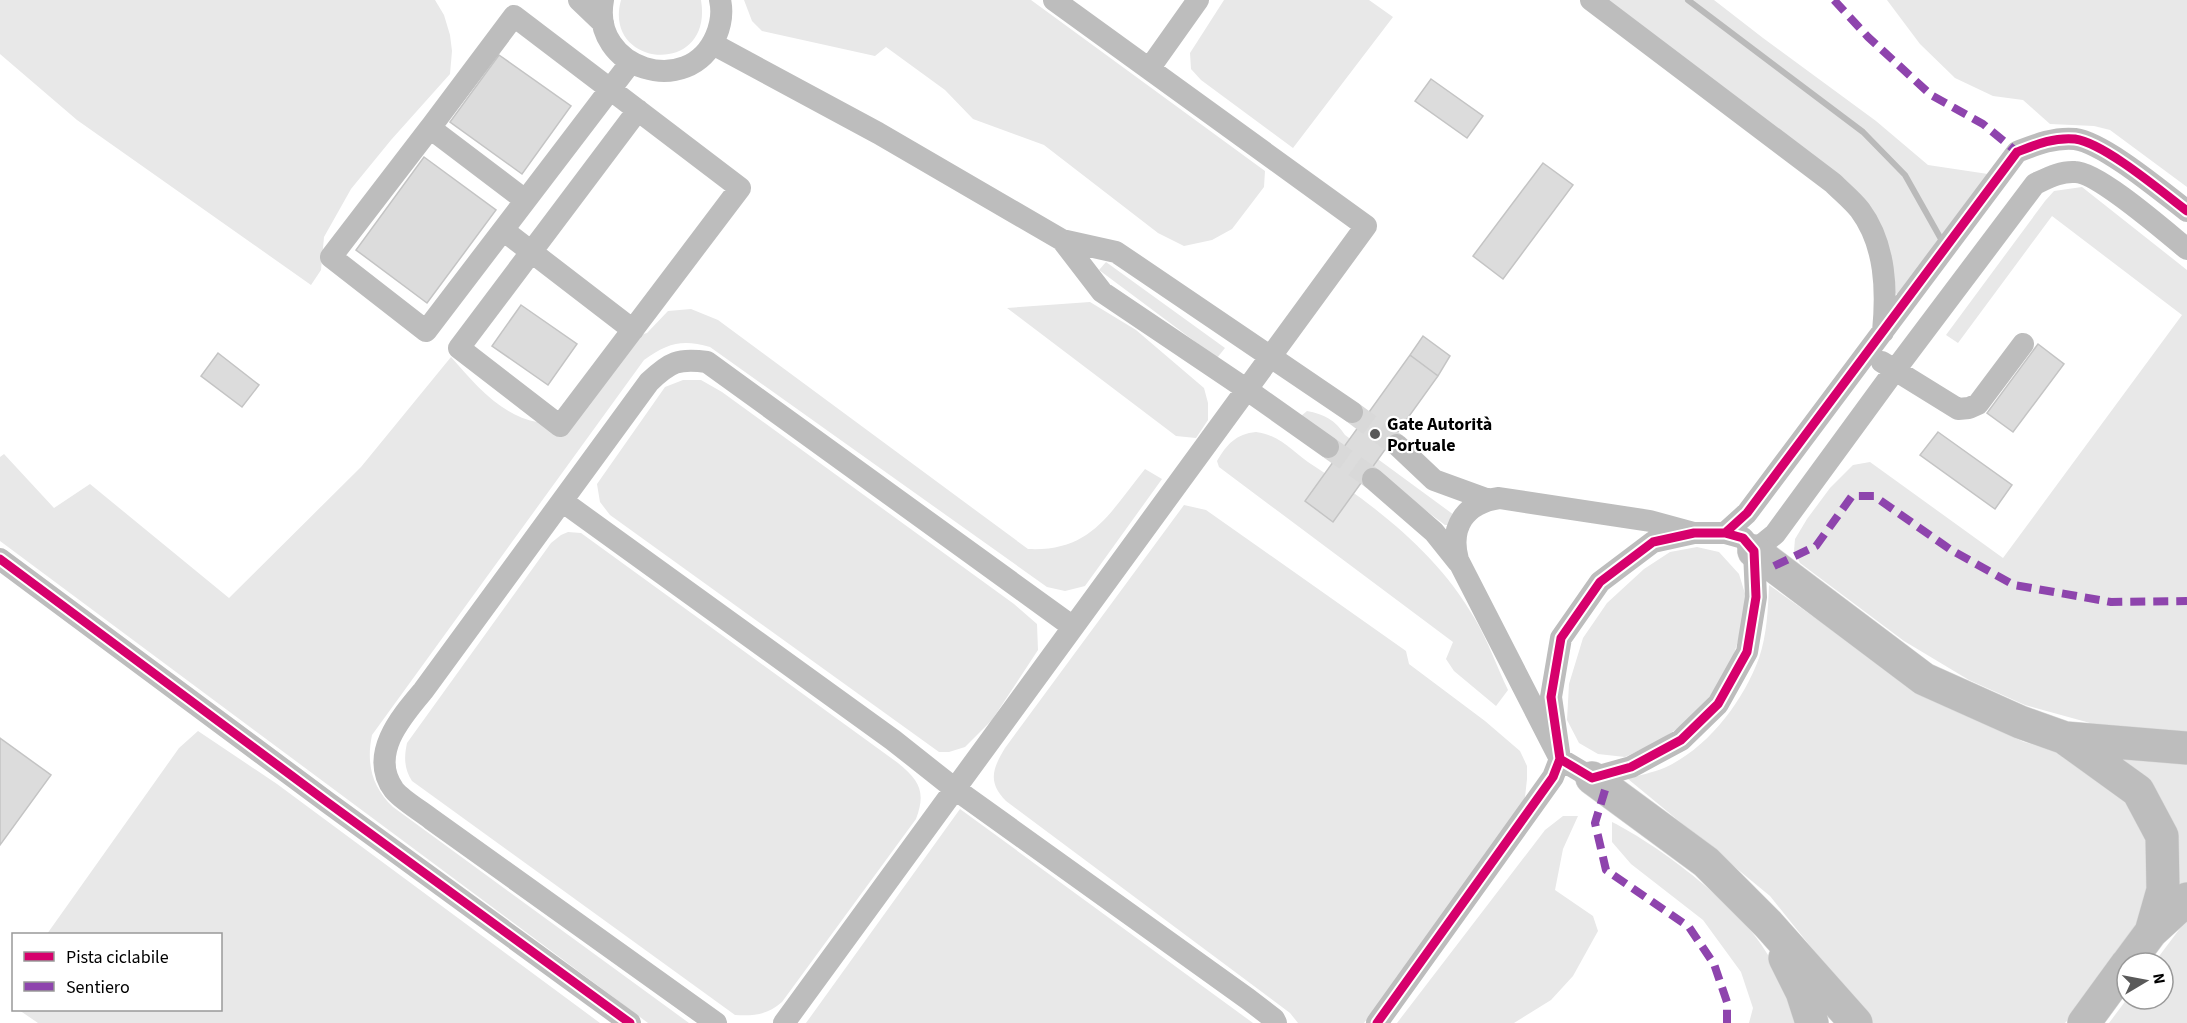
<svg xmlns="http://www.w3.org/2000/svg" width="2187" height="1023" viewBox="0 0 2187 1023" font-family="'Source Sans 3',sans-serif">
	<rect width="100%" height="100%" fill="#fff"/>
	<!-- green -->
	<path fill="#e8e8e8" d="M0 0H435L444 15 450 35 452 51 450 74 391 140 351 189 324 237 321 270 311 285 77 120 0 54Z
		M621 0H701C714 78 602 68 621 0Z
		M744 0H1031L1265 171 1264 187 1232 229 1212 240 1184 246 1158 233 1044 145 973 119 945 90 886 47 875 56 762 31 752 21Z
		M1224 0H1369L1393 17 1293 148 1201 80 1191 69 1190 53Z
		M1608 0H1714L1763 38 1876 121 1928 165 1988 174 1900 296 1895 293 1885 240Z
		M1887 0H2187V187L2110 130 2094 126 2050 124 2023 100 1993 96 1955 78 1920 44Z
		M2082 187 2187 270V742L2101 726 2025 705 1969 680 1904 641 1800 563 1794 551 1795 539 1807 519 1830 488 1853 465 1870 462 2003 558 2182 315 2052 216 1958 343 1946 335 2045 201 2054 191Z
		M1106 262 1225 348 1217 358 1099 270Z
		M1090 302 1136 330 1204 388 1208 403V420L1196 438 1176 436 1007 308Z
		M691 309 718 320 1028 549C1092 552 1109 513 1145 469L1162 479 1085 586 1065 591 1047 587 710 347C682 339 668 343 644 360L372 735C366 764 372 787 393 807L689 1023H648L0 541V457L4 454 54 508 90 484 229 598 361 467 451 357C474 383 500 415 537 422 544 423 553 421 561 420L636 336 647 333 668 311Z
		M683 380H701L722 392 1014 604 1037 624 1038 650 992 720 965 747 949 752H939L610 515 600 502 597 484 665 387Z
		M1307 411C1324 414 1335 420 1345 435L1454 515 1450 525H1445L1301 416Z
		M1256 432C1281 435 1293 453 1314 466 1376 506 1438 554 1475 619 1488 641 1497 667 1508 690L1496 706 1454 671 1446 659 1453 642 1219 467 1217 461C1227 444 1236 434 1256 432Z
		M1184 505 1206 510 1406 651 1409 664 1485 721 1520 751 1527 766V779L1525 797 1518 811 1473 877 1364 1023H1298L1290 1013 1006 801C987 782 993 768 1005 748Z
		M568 532 581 533 898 763C920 781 926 792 916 819L782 1002C767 1015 754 1016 735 1015L412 781C404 769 404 757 407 743L551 543 561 535Z
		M1697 547 1719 552 1739 574 1746 597 1743 625 1733 657 1712 694 1686 723 1655 743 1625 757 1598 754 1579 743 1567 720 1569 684 1583 638 1607 603 1644 569 1670 552Z
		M1769 585 1928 698 2024 742 2064 753 2120 787 2151 840 2152 875 2134 933 2088 999 2065 1023H1872L1770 896 1628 779C1639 775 1652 773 1664 768 1707 749 1743 702 1759 658 1767 635 1768 609 1769 585Z
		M198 731 277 784 600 1023H38L19 1010H220V934H47L179 748Z
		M2116 754 2187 762V887L2178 892 2141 774Z
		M960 809 1253 1023H806Z
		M1563 816H1578L1563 849 1555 890 1593 916 1598 931 1573 976 1551 1000 1514 1023H1397L1545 830Z
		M1612 822C1660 846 1742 908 1768 955 1780 977 1788 999 1795 1023H1749L1753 1008 1741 972 1703 920 1631 864 1612 842Z
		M2187 919V1023H2109L2127 999H2163V963H2154Z"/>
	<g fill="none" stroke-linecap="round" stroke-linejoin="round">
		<!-- stream -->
		<path stroke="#bababa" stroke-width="6" d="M1688 0 1863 132 1905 175 1941 239"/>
	</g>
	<!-- building -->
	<path fill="#dcdcdc" stroke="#c4c4c4" stroke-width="1.5" d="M499 55 571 106 522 174 450 122Z
		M1431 79 1483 116 1467 138 1415 101Z
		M424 157 496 210 427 303 356 250Z
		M1543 163 1573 185 1503 279 1473 256Z
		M521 305 577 344 548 385 492 346Z
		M1423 336 1450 356 1438 376 1410 355Z
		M2038 344 2064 364 2013 432 1987 413Z
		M218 353 259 385 242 407 201 376Z
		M1410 355 1438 376 1333 522 1305 501Z
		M1938 432 2012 485 1995 509 1920 455Z
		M0 738 51 775 0 845Z"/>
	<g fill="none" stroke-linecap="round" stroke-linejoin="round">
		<!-- minor-tunnel -->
		<path stroke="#d9d9d9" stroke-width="22" stroke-dasharray="22 11" stroke-linecap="butt" d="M1352 412 1397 445
			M1328 447 1373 479"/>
		<!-- highway casing -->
		<g stroke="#dbdbdb" stroke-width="34">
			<path id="highway" d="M1754 551 1924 679 2020 722 2065 738 2187 748
				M2066 739 2138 791 2162 836 2163 890 2151 932
				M1592 778 1706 862 1768 924 1856 1023
				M1785 958 1802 992 1812 1023
				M2128 963 2151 932 2187 899
				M2084 1023 2127 964"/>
		</g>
		<!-- minor -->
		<path stroke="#bdbdbd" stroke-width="22" d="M579 0 603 23
			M603 0C590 69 689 100 716 36 721 24 723 13 720 0
			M1591 0 1833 183C1842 192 1852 200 1860 210 1886 245 1887 291 1883 332
			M713 44 878 133 1062 240 1116 252 1352 412
			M1149 69 1198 0
			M430 128 331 257 426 331 631 62
			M525 200 430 128 514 16 740 188 560 426 459 348 638 110
			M503 230 633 330
			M1062 240 1102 292 1246 389 1328 447
			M1882 362 1958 409 1969 408 1978 404 2023 344
			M1397 445 1434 480 1489 500
			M1373 479 1434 532 1458 562
			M562 501 649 382C670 362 678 358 707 362L1073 627
			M1725 533 1747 513 2017 152C2035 145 2054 137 2075 139 2104 143 2161 191 2187 211
			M1754 551 1775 534 1895 370 2035 184C2048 178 2061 171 2075 172 2098 172 2166 232 2187 249
			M0 559 327 802 630 1023
			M716 1023 431 819C421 811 402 800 394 790 368 755 401 717 423 691L562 501 893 740 955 789 1248 999 1274 1019 1276 1023
			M784 1023 1366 226 1054 0
			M1377 1023 1553 777 1560 759 1551 697 1561 638 1600 582 1653 542 1694 533H1725L1743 538 1754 551 1756 597 1747 652 1718 704 1681 740 1631 767 1592 778 1560 759 1458 560C1449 527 1465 503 1499 498L1650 521 1694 533"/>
		<!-- highway -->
		<use href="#highway" stroke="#bdbdbd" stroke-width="33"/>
		<!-- quiet -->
		<path stroke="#8e44ad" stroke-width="8" stroke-dasharray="15 8" stroke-linecap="butt" d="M1834 0 1868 37 1931 95 1983 124 2017 152
			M1774 566 1816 546 1852 496H1874L1951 550 2014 585 2111 602 2187 601
			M1605 790 1595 823 1606 870 1689 927 1714 964 1727 1002V1023"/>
		<!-- cycleway casing -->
		<g stroke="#fff" stroke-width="13">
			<path id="cycleway" d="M1725 533 1747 513 2017 152C2035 145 2054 137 2075 139 2104 143 2161 191 2187 211
				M0 559 327 802 630 1023
				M1377 1023 1553 777 1560 759 1551 697 1561 638 1600 582 1653 542 1694 533H1725L1743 538 1754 551 1756 597 1747 652 1718 704 1681 740 1631 767 1592 778 1560 759"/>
		</g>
		<!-- cycleway -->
		<use href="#cycleway" stroke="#d6006c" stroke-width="9"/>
	</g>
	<!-- markers -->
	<circle fill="#595959" stroke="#fff" stroke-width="2" cx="1375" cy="434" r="6"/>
	<g text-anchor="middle" stroke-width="4.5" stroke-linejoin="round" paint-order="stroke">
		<!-- poi labels -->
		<g font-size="18" font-weight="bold" fill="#000" stroke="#fff" text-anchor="start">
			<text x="1387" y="430">Gate Autorità<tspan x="1387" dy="21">Portuale</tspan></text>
		</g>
	</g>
	<!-- legend -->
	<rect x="12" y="933" width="210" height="78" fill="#ffffff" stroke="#999999" stroke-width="1.5"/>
	<rect x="24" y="952" width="30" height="9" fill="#d6006c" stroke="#999999" stroke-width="1.5"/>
	<text x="66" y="963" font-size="18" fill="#000000">Pista ciclabile</text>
	<rect x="24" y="982" width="30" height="9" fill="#8e44ad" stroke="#999999" stroke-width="1.5"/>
	<text x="66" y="993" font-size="18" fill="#000000">Sentiero</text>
	<!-- north arrow -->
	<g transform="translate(2145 981) rotate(80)"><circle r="28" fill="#ffffff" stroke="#999999" stroke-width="1.5"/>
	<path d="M0-4.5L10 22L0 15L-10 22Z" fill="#595959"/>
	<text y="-9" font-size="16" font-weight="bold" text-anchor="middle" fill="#000000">N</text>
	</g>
</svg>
